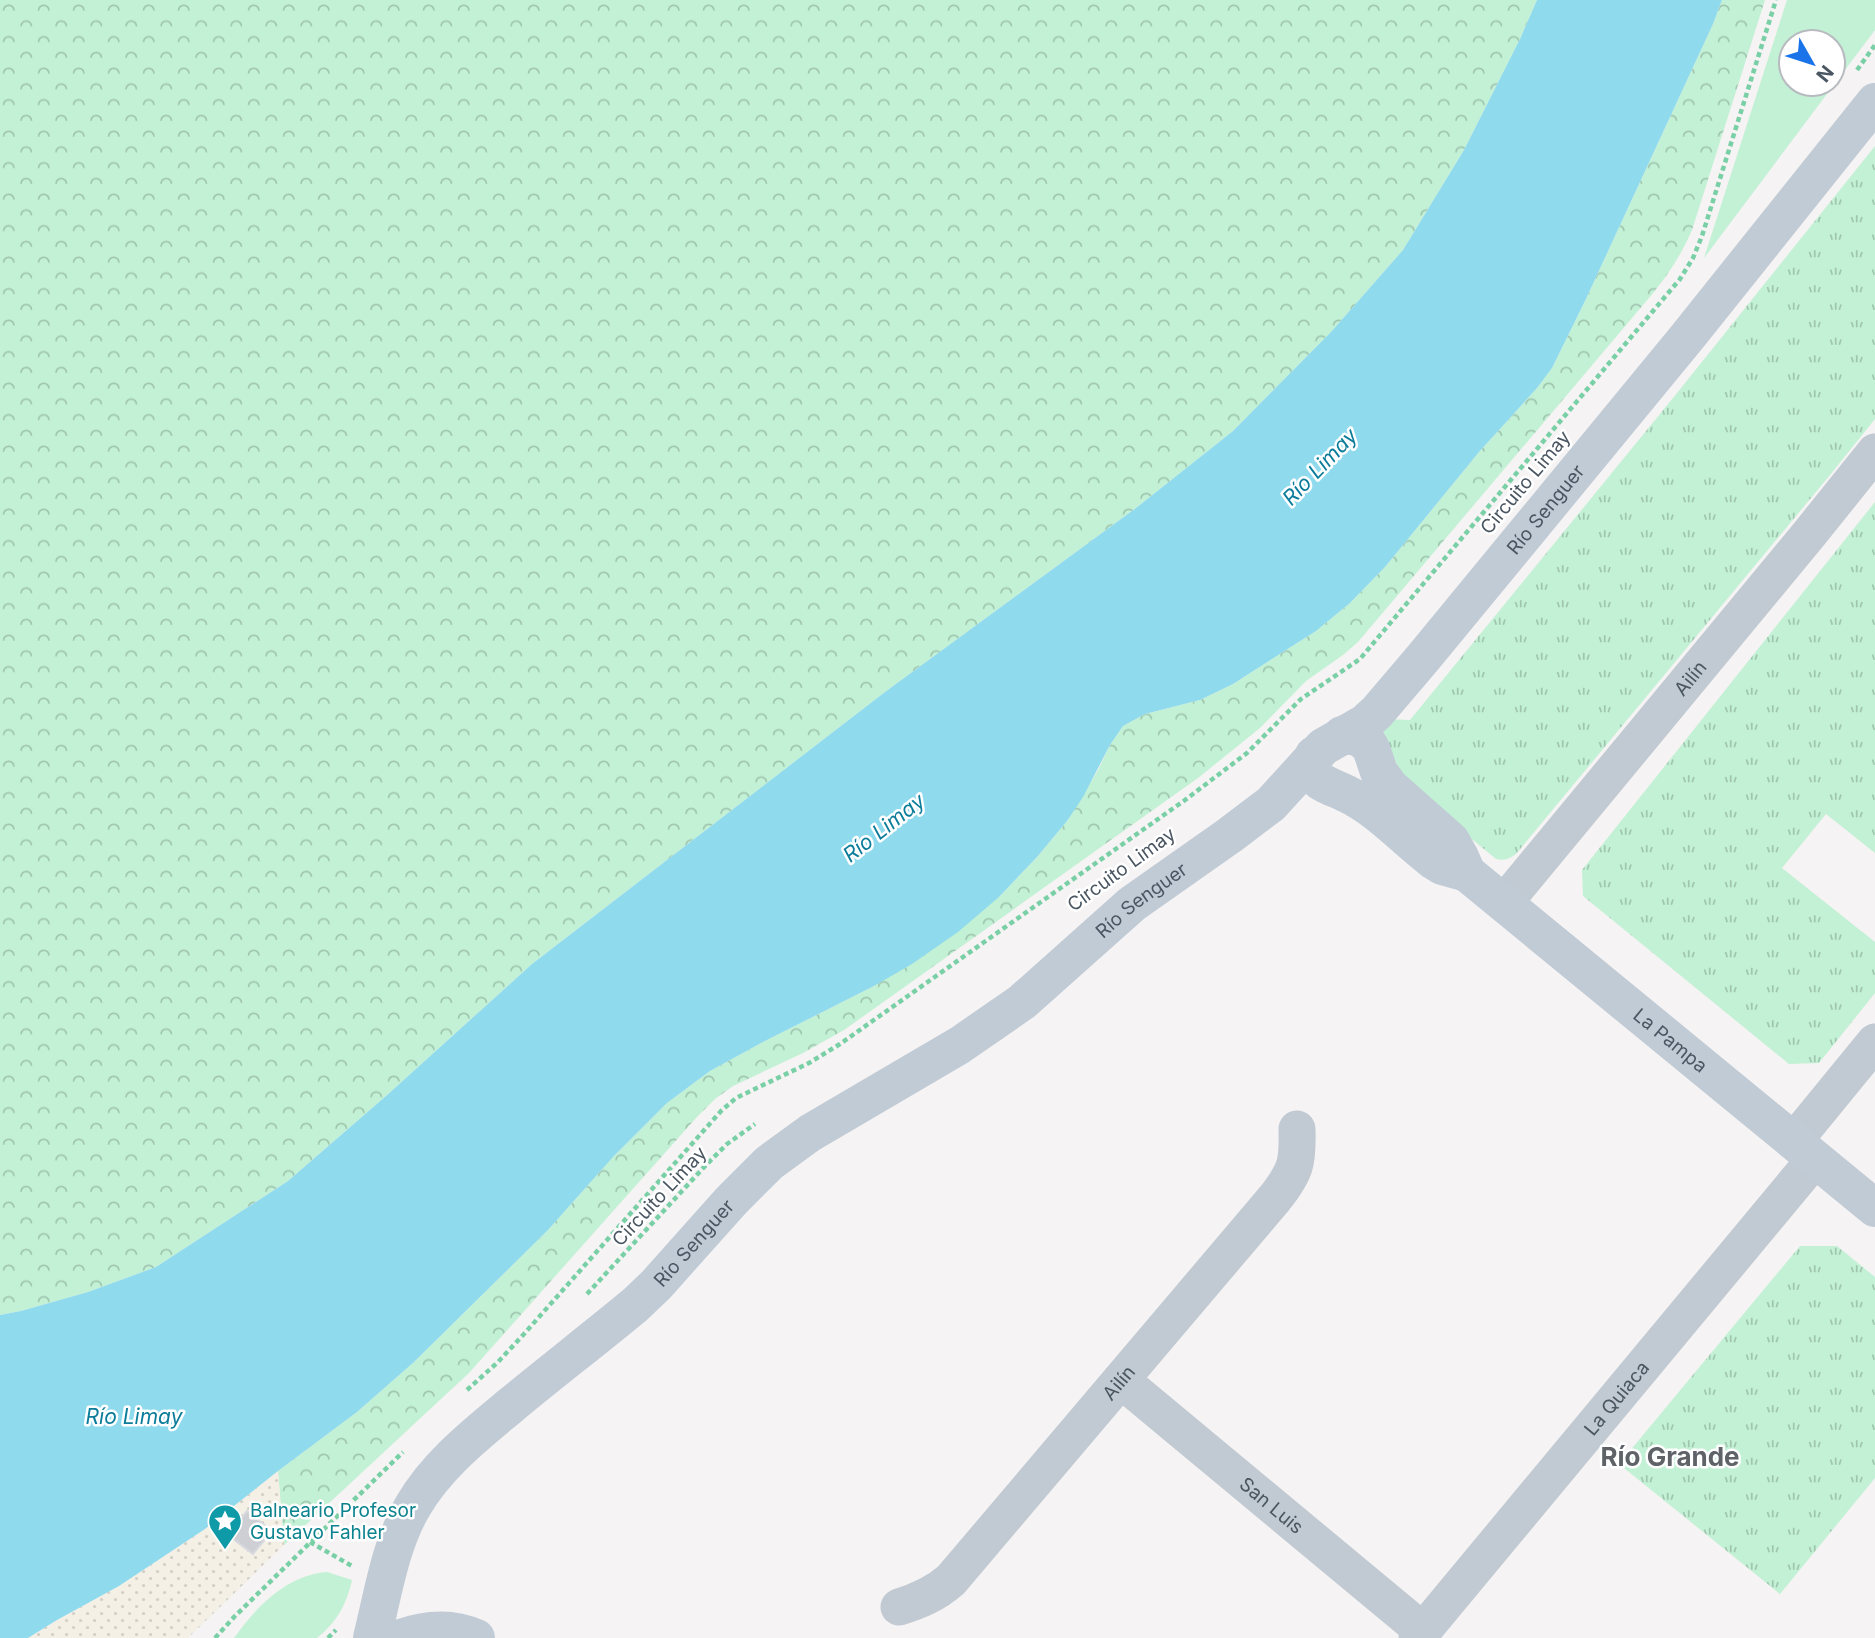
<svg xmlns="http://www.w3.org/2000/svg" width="1875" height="1638" viewBox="0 0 1875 1638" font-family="Inter,sans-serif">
	<defs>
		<pattern id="grass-tufts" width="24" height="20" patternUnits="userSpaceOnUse" patternTransform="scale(1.75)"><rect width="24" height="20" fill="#c3f1d5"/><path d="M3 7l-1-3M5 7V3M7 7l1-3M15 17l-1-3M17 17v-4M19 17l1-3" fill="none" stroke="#a0c6b0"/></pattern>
		<pattern id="forest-crowns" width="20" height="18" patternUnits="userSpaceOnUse" patternTransform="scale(1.75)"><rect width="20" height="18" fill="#c3f1d5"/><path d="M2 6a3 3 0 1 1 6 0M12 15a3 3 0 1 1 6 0" fill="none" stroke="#a0c6b0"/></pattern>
		<pattern id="sand-dots" width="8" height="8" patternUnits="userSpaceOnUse" patternTransform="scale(1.75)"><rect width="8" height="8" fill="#f5f0e5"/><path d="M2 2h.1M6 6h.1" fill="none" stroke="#d4d0c7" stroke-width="1.8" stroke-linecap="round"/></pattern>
	</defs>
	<rect width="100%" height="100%" fill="#f5f3f3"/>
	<!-- grass -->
	<path fill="url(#grass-tufts)" d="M1875 146V419L1830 475 1516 854C1509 859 1504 861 1496 859L1409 787 1383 738 1381 728 1386 719 1410 720 1673 398Z
		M1875 502V853L1826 814 1782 868 1875 942V993L1819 1063 1789 1064 1583 896 1582 870Z
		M1800 1246H1837L1875 1277V1478L1780 1594 1619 1464Z"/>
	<!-- forest -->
	<path fill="url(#forest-crowns)" d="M0 0H1537L1520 39 1464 150 1403 250 1331 332 1233 431 1136 508 885 692 532 964 386 1096 288 1181 156 1267 88 1292 21 1311 0 1315Z
		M1722 0H1765L1692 230C1682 253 1670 272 1654 292L1358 642 1343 655 1306 681 1260 728 1198 778 844 1030 803 1053 733 1086 715 1099 696 1118 469 1373 284 1545 278 1471 357 1412 414 1362 548 1230 613 1157 667 1103 710 1071 763 1042 874 986 999 897 1037 857 1067 821 1098 770 1110 745 1123 726 1145 714 1200 700 1233 684 1316 631 1350 603 1385 567 1479 452 1537 388 1552 368 1585 301 1713 24Z"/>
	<!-- sand -->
	<path fill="url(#sand-dots)" d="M278 1471 284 1545 188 1638H28L57 1620 119 1586 205 1529Z"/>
	<!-- garden -->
	<path fill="#c3f1d5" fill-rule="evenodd" d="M1787 0H1875V30L1704 258ZM1833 42V84H1791V42Z
		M327 1572 352 1580C347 1604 336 1623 317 1638H234C256 1607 287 1575 327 1572Z"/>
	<!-- water -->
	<path fill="#90daee" d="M1537 0H1722L1713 24 1585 301 1552 368 1537 388 1479 452 1385 567 1350 603 1316 631 1233 684 1200 700 1145 714 1123 726 1110 745 1083 797 1067 821 1037 857 999 897 958 932 912 964 874 986 763 1042 710 1071 667 1103 613 1157 548 1230 414 1362 357 1412 278 1471 205 1529 119 1586 57 1620 28 1638H0V1315L21 1311 88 1292 156 1267 288 1181 386 1096 532 964 885 692 1136 508 1233 431 1331 332 1403 250 1464 150 1520 39Z"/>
	<!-- building -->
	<path fill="#cdcfd5" stroke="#d7d9de" stroke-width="2" d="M247 1511 272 1531 253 1554 228 1535Z"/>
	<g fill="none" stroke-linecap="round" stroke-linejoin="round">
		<!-- path -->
		<path stroke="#7ad0a6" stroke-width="4.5" stroke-dasharray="5 3.5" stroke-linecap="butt" d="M1857 70 1875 45
			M587 1294 706 1165 727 1144 755 1124
			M467 1390 498 1362 524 1334 721 1111 736 1098 809 1063 840 1044 1185 800 1247 753 1301 699 1360 659 1680 279 1693 258 1702 236 1776 0
			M310 1542 352 1566
			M215 1638 235 1616 403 1452
			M328 1638 336 1630"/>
		<!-- street -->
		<g stroke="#c1cad2" stroke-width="37">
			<path id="s1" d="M1504 903 1810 533 1875 452"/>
			<path d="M1794 1141 1875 1042"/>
			<path id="s2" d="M1121 1380 1423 1631"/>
			<path id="s3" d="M899 1607C919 1601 935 1594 951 1580L1275 1198C1296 1171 1298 1163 1297 1129"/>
			<path id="s4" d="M1417 1638 1815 1159"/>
		</g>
		<!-- secondary -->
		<g stroke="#c1cbd6" stroke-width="38">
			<path d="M1342 735 1358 737 1369 745 1372 751 1379 772 1390 787 1451 841 1460 857 1467 873"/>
			<path id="s5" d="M1314 755C1310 762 1308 768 1314 775 1321 785 1336 788 1347 794 1380 810 1405 839 1434 861L1442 866 1467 873 1875 1208"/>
			<path id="s6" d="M372 1638C383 1594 390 1545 413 1506 436 1466 475 1435 510 1406 551 1372 594 1339 635 1305L656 1285 731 1201 769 1163 810 1133 960 1045 1022 1002 1132 904 1230 835 1271 804 1323 747 1365 723 1377 712 1423 658 1688 336 1875 102"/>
			<path d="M401 1638C426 1629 451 1627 476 1638"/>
		</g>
	</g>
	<!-- icons -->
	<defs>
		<g id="sight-pin" transform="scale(1.75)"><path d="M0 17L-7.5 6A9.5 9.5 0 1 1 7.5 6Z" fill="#0f9aa8" stroke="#fff"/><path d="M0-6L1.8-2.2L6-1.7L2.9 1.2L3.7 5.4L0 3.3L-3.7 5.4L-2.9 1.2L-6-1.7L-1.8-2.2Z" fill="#fff"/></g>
	</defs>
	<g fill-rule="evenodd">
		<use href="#sight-pin" x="225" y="1521"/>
	</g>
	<g text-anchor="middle" stroke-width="5" stroke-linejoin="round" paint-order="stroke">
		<!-- street labels -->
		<g font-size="19" fill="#4a5661" stroke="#fff">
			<text transform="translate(1525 482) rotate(-50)" y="7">Circuito Limay</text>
			<text dy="7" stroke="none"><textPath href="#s6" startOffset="1659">Río Senguer</textPath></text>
			<text dy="7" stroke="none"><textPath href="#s1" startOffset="292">Ailín</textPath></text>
			<text transform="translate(1121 869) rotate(-36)" y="7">Circuito Limay</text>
			<text dy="7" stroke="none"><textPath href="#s6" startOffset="1092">Río Senguer</textPath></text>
			<text dy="7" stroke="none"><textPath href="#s5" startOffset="469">La Pampa</textPath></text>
			<text transform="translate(659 1196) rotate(-47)" y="7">Circuito Limay</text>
			<text dy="7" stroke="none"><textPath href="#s6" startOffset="525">Río Senguer</textPath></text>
			<text dy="7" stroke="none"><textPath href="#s3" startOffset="318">Ailín</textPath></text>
			<text dy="7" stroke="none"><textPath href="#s4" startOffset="312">La Quiaca</textPath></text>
			<text dy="7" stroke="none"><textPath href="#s2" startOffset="196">San Luis</textPath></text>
		</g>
		<!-- culture labels -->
		<g font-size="19" fill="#0d838f" stroke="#fff" text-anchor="start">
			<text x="250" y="1517">Balneario Profesor<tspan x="250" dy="22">Gustavo Fahler</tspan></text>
		</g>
		<!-- water labels -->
		<g font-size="21" font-style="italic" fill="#0c7c9b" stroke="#fff">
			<text transform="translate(1320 467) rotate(-46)" y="7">Río Limay</text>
			<text transform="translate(884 828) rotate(-38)" y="7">Río Limay</text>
			<text x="134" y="1424">Río Limay</text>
		</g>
		<!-- district labels -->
		<g font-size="26" font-weight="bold" fill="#5f6368" stroke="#fff">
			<text x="1670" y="1466">Río Grande</text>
		</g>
	</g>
	<!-- north arrow -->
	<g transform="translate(1812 63) rotate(129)"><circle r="33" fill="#ffffff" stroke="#b7bbc0" stroke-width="2"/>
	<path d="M0-5L12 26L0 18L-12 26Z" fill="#1a73e8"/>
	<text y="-10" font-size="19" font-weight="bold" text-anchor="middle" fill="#4a5661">N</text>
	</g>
</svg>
